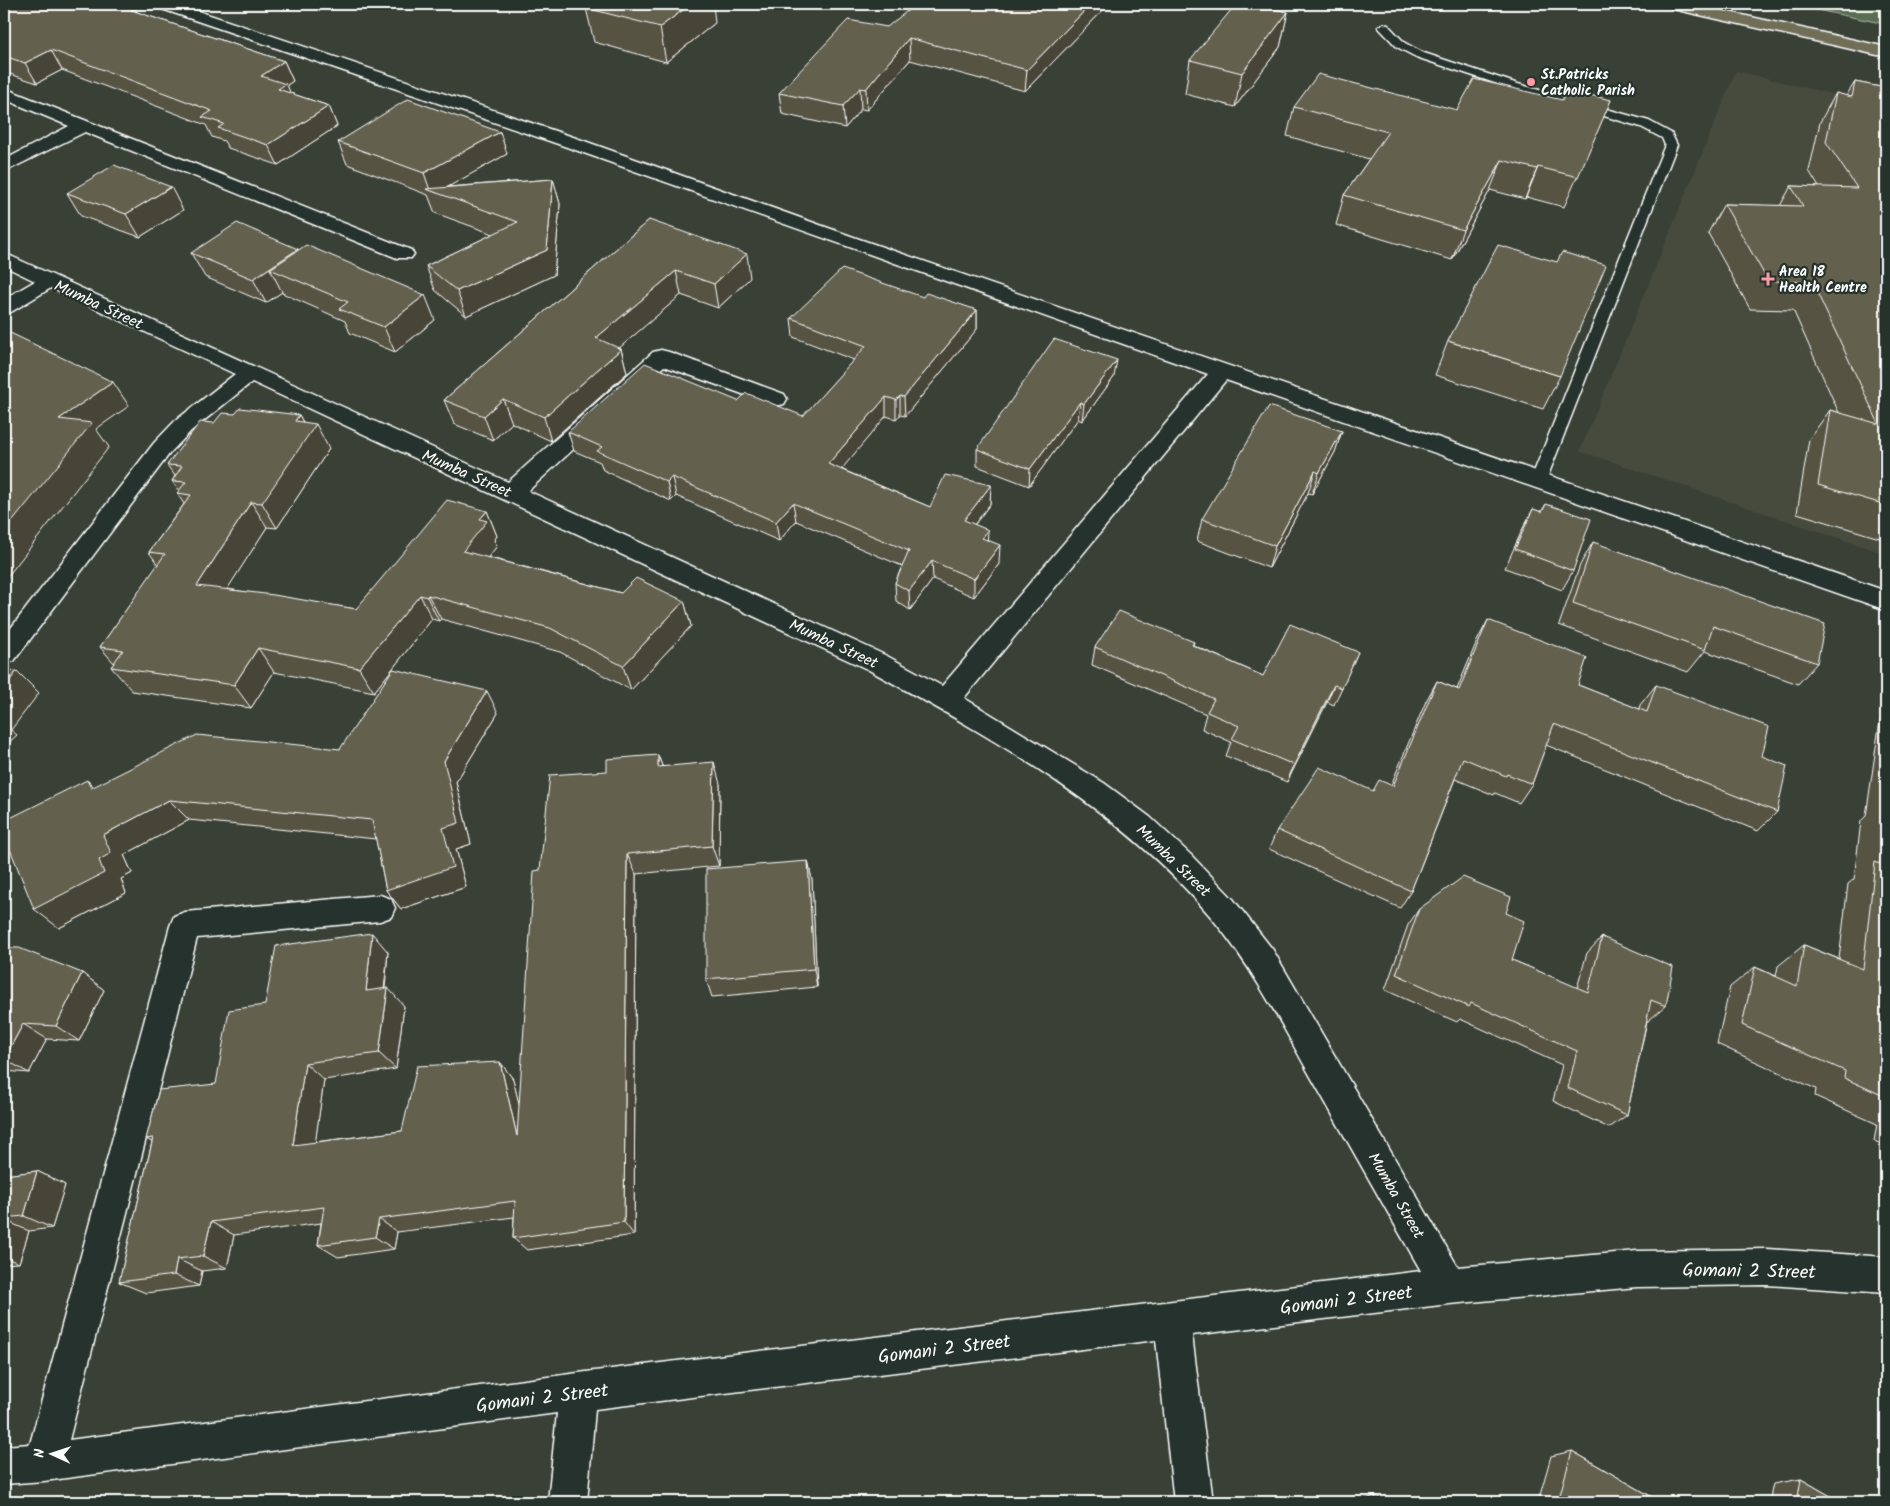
<svg xmlns="http://www.w3.org/2000/svg" width="1890" height="1506" viewBox="0 0 1890 1506" font-family="Kalam,sans-serif">
	<rect width="100%" height="100%" fill="#394137"/>
	<filter id="ink" filterUnits="userSpaceOnUse"><feTurbulence type="fractalNoise" baseFrequency=".02" numOctaves="2"/><feDisplacementMap in="SourceGraphic" scale="10" xChannelSelector="R" yChannelSelector="G"/><feConvolveMatrix kernelMatrix="1 2 1 2 8 2 1 2 1" color-interpolation-filters="sRGB"/></filter>
	<g filter="url(#ink)">
		<!-- built -->
		<path fill="#464b3e" d="M1736 71 1886 107V554L1580 451Z"/>
		<!-- green -->
		<path fill="#5a6d51" stroke="#acb6a8" d="M1787 4H1886V24Z"/>
		<g fill="none" stroke-linecap="round" stroke-linejoin="round">
			<!-- service casing -->
			<g stroke="#fff" stroke-width="3">
				<path id="service" d="M1384 24 1388 25 1405 43 1424 53 1518 84 1649 121 1671 133 1677 145 1544 486H1532L1530 482 1665 145 1662 138 1641 127 1510 88 1416 57 1397 47 1378 27Z"/>
			</g>
			<!-- minor casing -->
			<g stroke="#fff" stroke-width="3">
				<path id="minor" d="M154 4H177L576 138 862 240 1886 591V610L1226 380 964 698 1104 783 1150 817 1191 855 1233 899 1273 950 1458 1267 1637 1251 1767 1249 1886 1257V1293L1767 1285 1637 1287 1449 1304 1192 1335 1213 1502H1174L1156 1340 595 1409 587 1502H548L557 1413 44 1481 4 1484V1446L30 1444 170 926 174 916 185 912 380 895 391 899 395 908 391 917 380 921 197 938 69 1440 578 1373 1421 1271C1383 1204 1345 1137 1307 1070 1278 1017 1250 964 1211 917 1120 808 992 738 869 670L252 382 191 431 170 453 14 661 4 664V637L154 443 175 421 235 374 51 288 11 312 4 314V299L35 281 4 266V253L508 482 653 352 661 350 669 352 784 394 787 399 784 404 776 406 664 366 528 491 887 656 942 686 1208 374 564 146 156 7Z
					M4 88 411 250 414 254 411 258H397L85 132 4 172V160L69 126 4 99Z"/>
			</g>
			<!-- trunk casing -->
			<g stroke="#fff" stroke-width="3">
				<path id="trunk" d="M1665 4H1693L1886 47V57L1673 9Z"/>
			</g>
			<!-- service -->
			<use href="#service" fill="#26332d" fill-rule="evenodd"/>
			<!-- minor -->
			<use href="#minor" fill="#26332d" fill-rule="evenodd"/>
			<!-- trunk -->
			<use href="#trunk" fill="#716e59" fill-rule="evenodd"/>
		</g>
		<!-- wall -->
		<path fill="#565343" stroke="#fff" d="M4 4 135 8 137 12 284 61 293 81 287 85 290 93 329 106 337 126 278 165 228 148 224 141 212 137 206 125 62 70 37 83 4 72Z
			M1107 6 1025 91 910 60 867 110 861 109 845 128 782 114 779 93 887 27Z
			M586 8 715 23 666 62 594 42Z
			M1288 12 1280 47 1235 107 1185 94 1190 60Z
			M1855 82 1886 88V540L1797 513 1809 439 1830 410 1839 413 1793 310 1750 309 1708 233 1724 204 1780 206 1791 186 1819 187 1809 171 1820 122 1836 93 1846 96Z
			M1562 100H1611L1564 207 1526 197 1525 199 1490 190 1452 260 1336 225 1344 195 1369 159 1287 136 1294 107 1457 110Z
			M500 132 507 154 447 187 553 179 560 204 554 275 466 316 435 290 426 266 493 234 435 213 428 195 347 164 338 142Z
			M67 193 183 210 140 237 81 216Z
			M649 220 750 278 718 308 681 295 619 348 621 349 627 373 551 441 512 423 493 440 454 424 444 400Z
			M298 249V250L435 320 395 352 350 333 345 321 282 293V292L266 303 205 277 191 253Z
			M923 297 977 310V329L905 416 900 415 896 419 886 416 841 469 930 507 991 485 990 504 975 524 988 540 999 564 974 597 933 579 910 610 896 601 895 583 902 566 796 521 779 541 676 496 671 501 603 470 600 462 574 451 568 432 738 401 803 416 854 360 793 337 791 318Z
			M1448 341 1560 376 1543 409 1435 375Z
			M1114 377 1082 421 1078 419 1029 486 977 466V449Z
			M235 414 299 415 303 422 329 449 277 528 267 527 227 589 356 609 487 511 497 536 494 540 497 546 488 557 621 593 684 601 691 626 631 690 560 652 441 619 439 621 432 619 374 692 274 672 251 708 132 691 111 667 114 663 100 647 158 565 149 552 184 504 177 493 179 491 172 481 175 476 167 465 214 423Z
			M1342 431 1335 452 1312 494 1308 493 1269 568 1197 541 1202 519Z
			M1546 504 1573 571 1562 590 1505 568 1523 528 1533 509 1541 512Z
			M1593 542 1817 663 1798 684 1705 651 1688 672 1559 625 1580 565Z
			M1488 620 1578 685 1639 709 1640 705 1656 685 1762 756 1777 812 1758 831 1546 745 1532 784 1519 803 1495 793 1494 795 1455 779 1411 891 1400 908 1269 849 1277 830 1373 791 1391 785 1426 701 1437 681 1457 689 1477 641Z
			M1194 642 1193 645 1263 676 1358 652 1334 705 1327 702 1287 782 1226 756 1231 742 1202 729 1206 714 1092 665 1095 647Z
			M1886 690V1146L1874 1141 1877 1124 1815 1096 1816 1089 1717 1044 1730 987 1755 967 1776 976 1778 966 1804 945 1839 959 1848 884 1854 879 1861 821 1866 816 1878 733Z
			M498 713 456 782 471 844 456 849 466 887 401 909 386 890 376 839 189 820 124 855 132 873 121 879 126 893 59 928 87 780 94 787 340 749Z
			M658 755 662 766 720 784 719 866 636 874 634 1235 527 1250 513 1238 514 1217 397 1232 394 1249 338 1257 318 1245 321 1223 234 1235 227 1268 202 1271 199 1286 146 1293 119 1282 152 1142 146 1139 216 1084 265 1005 388 952 385 988 404 1006 396 1069 324 1080 315 1142 402 1131 500 1062 513 1079 519 1105 540 870 607 771Z
			M808 861 812 880 817 987 712 997 706 979Z
			M1419 909 1506 913 1512 960 1577 988 1587 953 1602 937 1666 1006 1648 1021H1647L1627 1115 1609 1128 1553 1101 1562 1065 1460 1019 1457 1022 1385 990 1408 925Z
			M4 948 82 973 104 990 79 1041 47 1039 29 1073 5 1071 4 1073Z
			M37 1171 65 1185 52 1228 29 1231 19 1263 4 1264V1175Z
			M1572 1451 1661 1502H1538L1551 1456Z
			M1801 1479 1841 1502H1769L1773 1484Z
			M1376 1496 1387 1502H1361V1500Z"/>
		<!-- shaded-wall -->
		<path fill="#464437" stroke="#fff" d="M691 4H713L715 23 666 62 660 27Z
			M1091 4H1108L1107 6 1025 91 1027 70Z
			M135 8 145 28 131 10Z
			M1288 12 1280 47 1235 107 1242 73Z
			M909 38 910 60 867 110 866 89Z
			M51 50 62 70 37 83 25 63Z
			M284 61 293 81 287 85 295 104 261 76Z
			M860 88 861 109 845 128 843 106Z
			M329 106 337 126 278 165 268 145Z
			M500 132 507 154 437 193 430 190 424 173Z
			M1502 160 1490 190 1452 260 1463 230Z
			M1538 167 1526 197 1525 199 1537 169Z
			M553 179 560 204 554 275 466 316 457 291 547 250Z
			M171 187 183 210 140 237 126 214Z
			M298 249 309 273 270 269 282 292 266 303 253 279Z
			M747 254 750 278 718 308 714 284Z
			M676 271 681 295 603 362 596 338Z
			M425 295 435 320 395 352 384 327Z
			M977 310V329L905 416 904 397Z
			M621 349 627 373 551 441 544 417Z
			M1117 360 1114 377 1082 421 1084 404Z
			M113 382 129 406 96 429 109 447 4 581V532L59 419Z
			M900 396V415L896 419V400Z
			M886 397V416L830 483 828 464Z
			M503 399 512 423 493 440 484 416Z
			M1080 402 1078 419 1029 486 1030 469Z
			M299 415 309 433 316 424 329 449 277 528 262 503 295 421Z
			M1342 431 1335 452 1312 494 1319 473Z
			M1315 471 1308 493 1269 568 1275 546Z
			M672 477 676 496 671 501 667 482Z
			M991 485 990 504 964 538V520Z
			M251 502 267 527 214 610 197 586Z
			M793 503 796 521 779 541 776 522Z
			M487 511 497 536 494 540 497 546 474 575 463 551 480 519Z
			M988 530 987 548 982 538Z
			M1000 545 999 564 974 597V579Z
			M932 561 933 579 910 610 909 591Z
			M420 595 432 619 374 692 359 668Z
			M428 595 441 619 439 621 427 597Z
			M684 601 691 626 631 690 623 666Z
			M258 648 274 672 251 708 234 685Z
			M17 671 39 693 11 730 17 735 4 747V688Z
			M1334 685 1327 702 1287 782 1294 765Z
			M487 691 498 713 456 782 471 844 456 849 466 887 401 909 386 890 443 828 444 761Z
			M658 755 666 777 658 767Z
			M714 762 720 784 719 866 712 846Z
			M87 780 109 801 91 788Z
			M169 800 189 820 124 855 132 873 121 879 126 893 59 928 34 909 99 860 103 835Z
			M627 854 636 874 634 1235 624 1222Z
			M808 861 812 880 817 987 814 969Z
			M372 933 388 952 382 1009 366 991Z
			M82 973 104 990 79 1041 56 1026Z
			M388 988 404 1006 396 1069 379 1053Z
			M23 1024 47 1039 29 1073 4 1059Z
			M500 1062 513 1079 530 1150 517 1136Z
			M305 1063 324 1080 313 1159 293 1145Z
			M37 1171 65 1185 52 1228 24 1216Z
			M379 1219 397 1232 394 1249 375 1237Z
			M4 1220 29 1231 19 1263 4 1257Z
			M211 1222 234 1235 227 1268 203 1256Z
			M177 1259 202 1271 199 1286 174 1275Z"/>
		<!-- building -->
		<path fill="#64614e" stroke="#fff" d="M4 4H122L135 8 131 10 284 61 261 76 286 84 278 89 329 106 268 145 218 128 224 124 202 117 212 111 51 50 25 63 4 56Z
			M592 4H691L660 27 586 8Z
			M916 4H1091L1027 70 909 38 866 89 860 88 843 106 779 93 848 20 887 27Z
			M1236 4H1250L1288 12 1242 73 1190 60Z
			M1318 74 1457 110 1474 79 1562 100 1568 90 1611 100 1578 177 1538 167 1537 169 1502 160 1463 230 1344 195 1388 132 1294 107Z
			M1855 82 1886 88V505L1818 485 1830 410 1879 424 1812 282 1768 281 1724 204 1803 206 1791 186 1857 188 1826 142 1836 93 1852 97Z
			M408 99 500 132 424 173 338 142Z
			M114 165 171 187 126 214 67 193Z
			M553 179 547 250 457 291 426 266 518 222 426 189Z
			M649 220 747 254 714 284 676 271 596 338 621 349 544 417 503 399 484 416 444 400Z
			M237 223 298 249 253 279 191 253Z
			M306 245 425 295 384 327 339 309 348 302 270 269Z
			M1498 245 1557 262 1562 252 1606 265 1560 376 1448 341Z
			M842 269 923 297 926 293 977 310 904 397 900 396 896 400 886 397 828 464 930 507 945 475 991 485 964 520 988 530 982 538 1000 545 974 579 932 561 909 591 895 583 909 551 793 503 776 522 672 477 667 482 597 451 602 447 568 432 645 363 738 401 746 393 803 416 866 346 791 318Z
			M4 330 113 382 59 419 92 423 4 532Z
			M1054 339 1117 360 1084 404 1080 402 1030 469 977 449Z
			M1269 406 1342 431 1319 473 1315 471 1275 546 1202 519Z
			M240 408 299 415 295 421 316 424 262 503 251 502 197 586 274 595 356 609 447 500 487 511 480 519 487 521 463 551 621 593 636 578 684 601 623 666 550 628 428 595 427 597 420 595 359 668 258 648 234 685 111 667 123 650 100 647 165 554 149 552 191 495 177 493 186 482 172 481 182 466 167 465 200 422 214 423 222 413 235 414Z
			M1546 504 1591 519 1573 571 1515 549 1533 509 1542 512Z
			M1593 542 1825 624 1817 663 1713 626 1705 650 1573 603Z
			M1119 611 1194 642 1192 645 1263 676 1290 624 1358 652 1342 688 1334 685 1294 765 1232 739 1239 726 1207 712 1214 699 1095 647Z
			M1488 620 1587 658 1578 685 1647 712 1656 685 1769 727 1762 756 1787 766 1777 812 1554 724 1532 784 1507 774 1506 776 1463 758 1411 891 1277 830 1319 767 1373 791 1379 780 1393 786 1437 681 1459 690Z
			M4 669 17 671 4 688Z
			M393 669 487 691 444 761 459 823 443 828 453 867 386 890 372 820 169 800 103 835 111 853 99 860 104 873 34 909 4 834V821L87 780 91 788 197 735 340 749Z
			M658 755V767L714 762 712 846 627 854 624 1222 513 1238 515 1201 379 1219 375 1237 318 1245 324 1207 211 1222 203 1256 177 1259 174 1275 119 1282 153 1138 146 1139 159 1090 216 1084 229 1010 265 1005 276 946 372 933 366 991 388 988 379 1053 305 1063 293 1145 402 1131 417 1066 500 1062 517 1136 534 871 540 870 550 775 607 771V759Z
			M1886 811V1097L1844 1078 1845 1071 1742 1025 1755 967 1797 986 1804 945 1863 969 1875 862 1880 864Z
			M808 861 814 969 706 979V869Z
			M1463 877 1511 897 1506 913 1524 921 1512 960 1588 992 1602 937 1673 967 1666 1006 1651 1000 1627 1115 1568 1088 1577 1051 1471 1003 1469 1007 1396 974 1419 909Z
			M4 948H19L82 973 56 1026 23 1024 4 1059Z
			M37 1171 24 1216 4 1218V1175Z
			M1572 1451 1661 1502H1558Z
			M1801 1479 1841 1502H1797Z
			M1376 1496 1387 1502H1374Z
			M1090 1497 1093 1502H1083Z"/>
	</g>
	<!-- markers -->
	<g fill="#ff9aa2" stroke="#26332d" stroke-width="2">
		<circle cx="1531" cy="82" r="5"/>
		<path d="M1765.5 271.5h5v5h5v5h-5v5h-5v-5h-5v-5h5z"/>
	</g>
	<g text-anchor="middle" stroke-width="4.5" stroke-linejoin="round" paint-order="stroke">
		<!-- far-poi labels -->
		<g font-size="14" font-weight="bold" fill="#fff" stroke="#26332d" text-anchor="start">
			<text x="1541" y="79">St.Patricks<tspan x="1541" dy="16">Catholic Parish</tspan></text>
			<text x="1779" y="276">Area 18<tspan x="1779" dy="16">Health Centre</tspan></text>
		</g>
		<!-- street labels -->
		<g font-size="16" fill="#fff" stroke="#26332d">
			<text transform="translate(99 304) rotate(25)" y="6">Mumba Street</text>
			<text transform="translate(467 473) rotate(24)" y="6">Mumba Street</text>
			<text transform="translate(834 643) rotate(25)" y="6">Mumba Street</text>
			<text transform="translate(1174 860) rotate(44)" y="6">Mumba Street</text>
			<text transform="translate(1397 1195) rotate(60)" y="6">Mumba Street</text>
		</g>
		<!-- near-street labels -->
		<g font-size="19" fill="#fff" stroke="#26332d">
			<text transform="translate(1749 1270) rotate(1)" y="7">Gomani 2 Street</text>
			<text transform="translate(1346 1299) rotate(-7)" y="7">Gomani 2 Street</text>
			<text transform="translate(944 1348) rotate(-7)" y="7">Gomani 2 Street</text>
			<text transform="translate(542 1397) rotate(-7)" y="7">Gomani 2 Street</text>
		</g>
	</g>
	<!-- margin -->
	<rect width="1890" height="1506" fill="none" stroke="#26332d" stroke-width="20"/>
	<rect x="10" y="10" width="1870" height="1486" fill="none" stroke="#fff" stroke-width="2" filter="url(#ink)"/>
	<!-- north arrow -->
	<g transform="translate(52 1454) rotate(273)" stroke="#26332d" stroke-width="4" paint-order="stroke">
	<path d="M0-4L9 19L0 12L-9 19Z" fill="#ffffff"/>
	<text y="-8" font-size="14" font-weight="bold" text-anchor="middle" fill="#ffffff">N</text>
	</g>
</svg>
